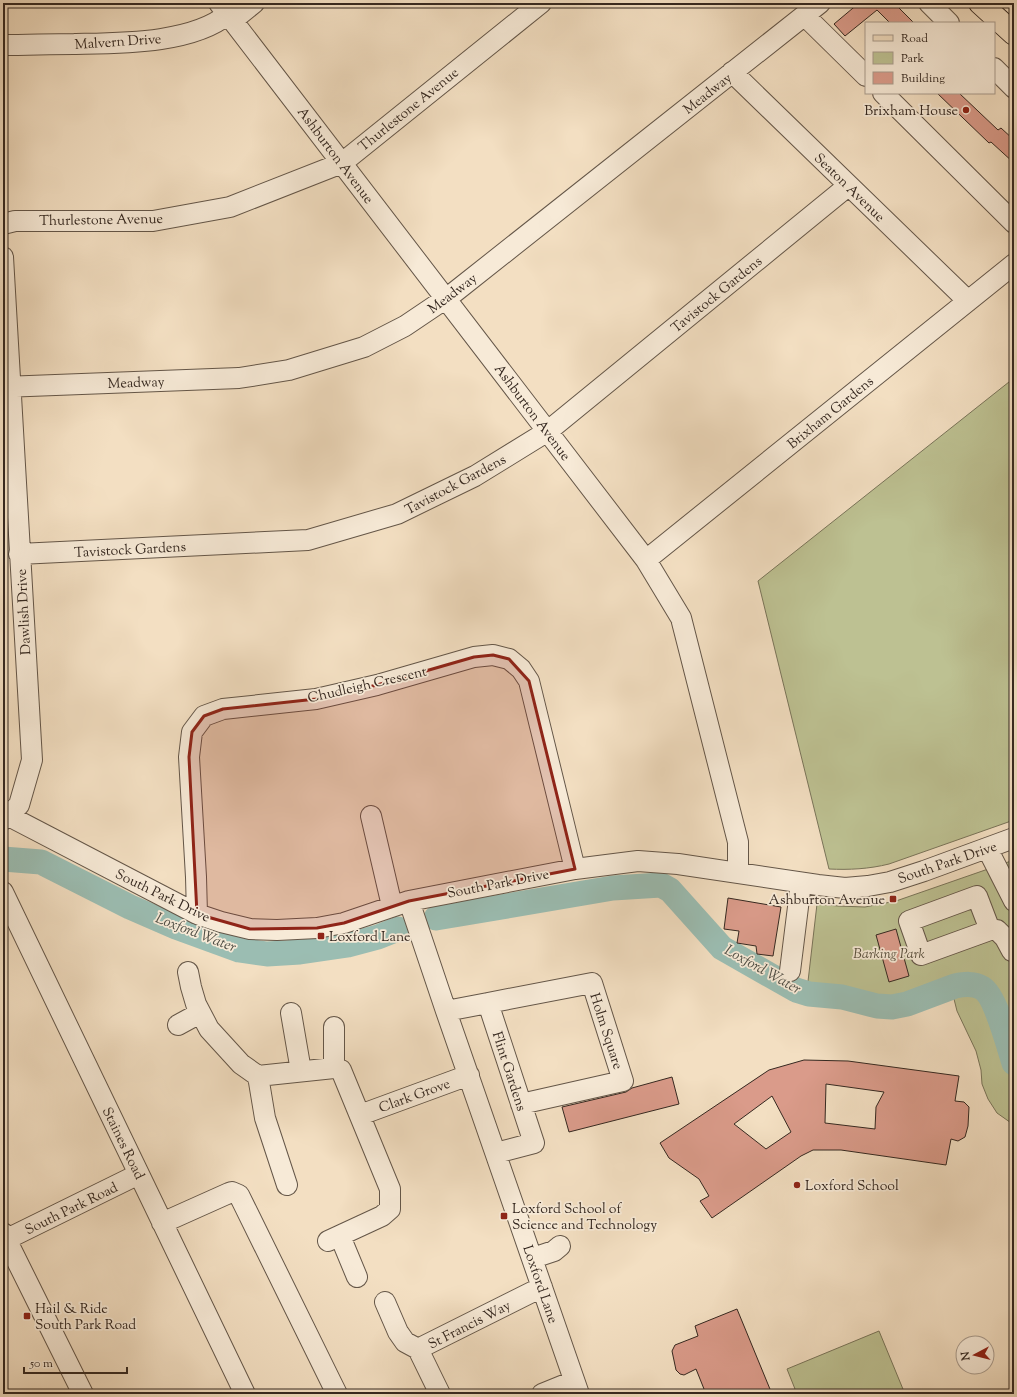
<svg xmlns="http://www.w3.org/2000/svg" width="1017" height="1397" viewBox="0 0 1017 1397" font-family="'Sorts Mill Goudy',serif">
	<rect width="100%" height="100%" fill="#f3dfc2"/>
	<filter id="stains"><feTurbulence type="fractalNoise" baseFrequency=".005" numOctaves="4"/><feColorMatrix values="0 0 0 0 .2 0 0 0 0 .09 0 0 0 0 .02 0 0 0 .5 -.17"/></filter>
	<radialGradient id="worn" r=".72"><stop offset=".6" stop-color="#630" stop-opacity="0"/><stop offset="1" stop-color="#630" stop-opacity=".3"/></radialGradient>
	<!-- green -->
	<path fill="#bdc192" stroke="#797459" d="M1014 378V820L889 864C869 869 849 870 829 869L758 581Z
		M1014 860V1051L996 1000 991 992 978 982 969 980 958 982 914 998 891 1004 866 1000 841 993 807 990 817 904 838 906 865 907 896 901Z
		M970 991 982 997 986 1005 1014 1085V1125L997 1113 988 1099 982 1084 981 1070 976 1051 957 1011 953 995Z
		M879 1331 905 1394H797L787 1369Z"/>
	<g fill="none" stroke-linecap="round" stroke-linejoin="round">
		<!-- river -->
		<path stroke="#9bbdb2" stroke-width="25" d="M3 859 41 862 130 907 176 927 239 950 267 954 300 952 348 945 378 937 398 929
			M436 918 613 888 661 885 670 890 722 948 796 990 809 994 842 997 877 1006 892 1007 907 1004 955 986C965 984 974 983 982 988 995 995 1009 1047 1014 1063"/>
	</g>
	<!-- building -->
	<path fill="#da9b8a" stroke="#352820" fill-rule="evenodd" d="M859 3H894L914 23H890L877 10 845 36 834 24Z
		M937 93H959L998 130 1001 128 1014 140V163L991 142 989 143Z
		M728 898 781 907 773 956 757 954 756 946 737 943 739 931 724 929Z
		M896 929 909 976 889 982 876 935Z
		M804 1060 848 1061 959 1076 955 1101 964 1102 969 1107 968 1126 965 1137 958 1141 951 1139 946 1165 841 1150H813L801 1156 712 1218 700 1201 709 1196 699 1179 669 1158 660 1143 769 1070ZM826 1084 884 1092 876 1107 875 1129 825 1123ZM772 1096 791 1132 766 1149 734 1124Z
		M672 1077 679 1104 569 1132 562 1107 626 1092 632 1088Z
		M737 1309 772 1394H706L696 1369 684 1375 680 1374 676 1370 672 1351 675 1345 698 1336 695 1326Z"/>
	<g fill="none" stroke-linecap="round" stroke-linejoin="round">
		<!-- minor casing -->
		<g stroke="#645648" stroke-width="22">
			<path id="minor" d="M219 3 646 560 681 618 738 842V872
				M929 3 949 23
				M805 16 866 76
				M233 20 254 3
				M3 45C27 45 50 44 74 44 119 43 192 44 228 14
				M994 68 1014 88
				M732 72 968 301
				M883 93 1014 223
				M3 224 15 221H153L230 207 342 163 541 3
				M3 257 32 760 19 805 3 820
				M3 387 239 378 289 370 364 347 405 326 451 295 820 3
				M19 554 308 540 397 514 475 476 548 431 848 186
				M646 560 1014 264
				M3 813 197 914 221 922 250 929 277 930 317 928 344 923 409 901 575 869 638 861 678 864 818 885 845 888 868 886 890 882 924 871 1014 838
				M371 816 392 906
				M987 848 1014 901
				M3 892 245 1394
				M409 901 446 1011 579 1394
				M197 914 196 877 189 757 192 732 204 716 223 709 316 699 377 685 474 657 493 655 509 659 521 669 529 681 575 869
				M990 930 977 896 909 921 921 955 990 930H997L1005 938 1012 951 1014 950
				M790 971 801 883
				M188 972 191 987 196 1004 209 1029 241 1064 258 1076 334 1068 341 1070 390 1189V1209L382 1216 328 1241
				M488 1003 592 983 623 1081 521 1104
				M446 1011 488 1003 534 1143 496 1153
				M291 1013 301 1071
				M178 1025 200 1013
				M334 1027V1068
				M258 1076 265 1118 287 1185
				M360 1115 469 1075
				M162 1223 229 1193 232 1192 239 1195 337 1394
				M3 1233 83 1394
				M340 1236 357 1277
				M3 1241 139 1174
				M533 1258 554 1251 560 1246
				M385 1302 398 1332 405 1342 418 1349
				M440 1394 418 1349 542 1287
				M542 1394 574 1381"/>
		</g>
		<!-- major casing -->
		<g stroke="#352820" stroke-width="24">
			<path id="major" d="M980 3 1014 34"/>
		</g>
		<!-- minor -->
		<use href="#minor" stroke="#f7ead7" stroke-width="20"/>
		<!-- major -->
		<use href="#major" stroke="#f3dfc2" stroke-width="22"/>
	</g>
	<!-- marked area -->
	<path fill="#8f2418" fill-opacity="0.2" stroke="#8f2418" stroke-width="3" stroke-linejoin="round" d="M493 655 509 659 529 681 575 869 409 901 344 923 317 928 250 929 197 914 189 757 192 732 204 716 223 709 316 699 377 685 474 657Z"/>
	<!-- markers -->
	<g fill="#8f2418" stroke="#f7ead7" stroke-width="1.5">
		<circle cx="966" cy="110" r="4"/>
		<rect x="889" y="895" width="8" height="8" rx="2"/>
		<rect x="317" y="932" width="8" height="8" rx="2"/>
		<circle cx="797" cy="1185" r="4"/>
		<rect x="500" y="1212" width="8" height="8" rx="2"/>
		<rect x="23" y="1312" width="8" height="8" rx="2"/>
	</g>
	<g text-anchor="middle" stroke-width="3.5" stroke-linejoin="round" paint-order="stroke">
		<!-- street labels -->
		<g font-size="14" fill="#352820" stroke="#f7ead7">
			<text transform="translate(118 41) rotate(-4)" y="5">Malvern Drive</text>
			<text transform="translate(707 93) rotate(-38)" y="5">Meadway</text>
			<text transform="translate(408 109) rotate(-39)" y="5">Thurlestone Avenue</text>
			<text transform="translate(336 155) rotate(53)" y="5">Ashburton Avenue</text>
			<text transform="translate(850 187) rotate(44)" y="5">Seaton Avenue</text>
			<text transform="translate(101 219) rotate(-1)" y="5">Thurlestone Avenue</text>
			<text transform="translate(452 293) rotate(-37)" y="5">Meadway</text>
			<text transform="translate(716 294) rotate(-39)" y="5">Tavistock Gardens</text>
			<text transform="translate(136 382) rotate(-2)" y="5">Meadway</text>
			<text transform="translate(533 412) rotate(53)" y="5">Ashburton Avenue</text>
			<text transform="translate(830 412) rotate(-39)" y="5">Brixham Gardens</text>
			<text transform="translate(455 484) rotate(-28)" y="5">Tavistock Gardens</text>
			<text transform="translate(130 549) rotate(-3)" y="5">Tavistock Gardens</text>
			<text transform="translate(23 612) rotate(-93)" y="5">Dawlish Drive</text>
			<text transform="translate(367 684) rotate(-13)" y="5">Chudleigh Crescent</text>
			<text transform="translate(947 862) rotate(-19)" y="5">South Park Drive</text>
			<text transform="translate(498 883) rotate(-11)" y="5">South Park Drive</text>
			<text transform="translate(163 895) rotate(26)" y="5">South Park Drive</text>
			<text transform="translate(607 1031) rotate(72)" y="5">Holm Square</text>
			<text transform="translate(510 1071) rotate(72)" y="5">Flint Gardens</text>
			<text transform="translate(414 1095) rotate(-20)" y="5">Clark Grove</text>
			<text transform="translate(124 1143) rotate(64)" y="5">Staines Road</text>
			<text transform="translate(71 1208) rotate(-26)" y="5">South Park Road</text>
			<text transform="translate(541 1284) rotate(71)" y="5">Loxford Lane</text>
			<text transform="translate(469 1324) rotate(-27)" y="5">St Francis Way</text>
		</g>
		<!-- poi labels -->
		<g font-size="14" fill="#352820" stroke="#f7ead7" text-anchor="start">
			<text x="958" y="115" text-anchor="end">Brixham House</text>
			<text x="885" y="904" text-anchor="end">Ashburton Avenue</text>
			<text x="329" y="941">Loxford Lane</text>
			<text x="805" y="1190">Loxford School</text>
			<text x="512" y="1213">Loxford School of<tspan x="512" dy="16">Science and Technology</tspan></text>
			<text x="35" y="1313">Hail &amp; Ride<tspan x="35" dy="16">South Park Road</tspan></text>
		</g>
		<!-- park labels -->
		<g font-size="14" font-style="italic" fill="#574e3c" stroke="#f7ead7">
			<text x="889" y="958">Barking Park</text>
		</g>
		<!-- water labels -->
		<g font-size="15" font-style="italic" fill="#4e4d44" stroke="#f7ead7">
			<text transform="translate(196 932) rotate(21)" y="5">Loxford Water</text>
			<text transform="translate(763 969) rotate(29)" y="5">Loxford Water</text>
		</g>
	</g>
	<!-- margin -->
	<rect width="1017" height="1397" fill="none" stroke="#f3dfc2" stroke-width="16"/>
	<rect x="4" y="4" width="1009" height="1389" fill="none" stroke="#352820" stroke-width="2"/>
	<rect x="8" y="8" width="1001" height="1381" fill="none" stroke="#352820"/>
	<!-- legend -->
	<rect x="865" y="22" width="130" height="72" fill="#f7ead7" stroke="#a99c8e"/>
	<rect x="873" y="35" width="20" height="6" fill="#f3dfc2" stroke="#a99c8e"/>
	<text x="901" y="42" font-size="12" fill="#352820">Road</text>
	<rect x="873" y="52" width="20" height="12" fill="#bdc192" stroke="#a99c8e"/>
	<text x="901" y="62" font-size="12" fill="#352820">Park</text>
	<rect x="873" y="72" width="20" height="12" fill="#da9b8a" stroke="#a99c8e"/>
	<text x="901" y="82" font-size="12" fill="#352820">Building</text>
	<!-- north arrow -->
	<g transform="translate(975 1355) rotate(263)"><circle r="19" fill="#f7ead7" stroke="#a99c8e"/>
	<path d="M0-3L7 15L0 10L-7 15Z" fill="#8f2418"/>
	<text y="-6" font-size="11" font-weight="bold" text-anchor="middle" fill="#352820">N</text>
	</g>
	<!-- scale -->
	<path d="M24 1367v6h103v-6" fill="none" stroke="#352820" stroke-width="2"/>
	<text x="30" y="1367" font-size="12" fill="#352820" stroke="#f7ead7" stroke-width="3" paint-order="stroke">50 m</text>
	<rect width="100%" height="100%" filter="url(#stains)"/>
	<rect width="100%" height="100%" fill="url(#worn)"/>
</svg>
